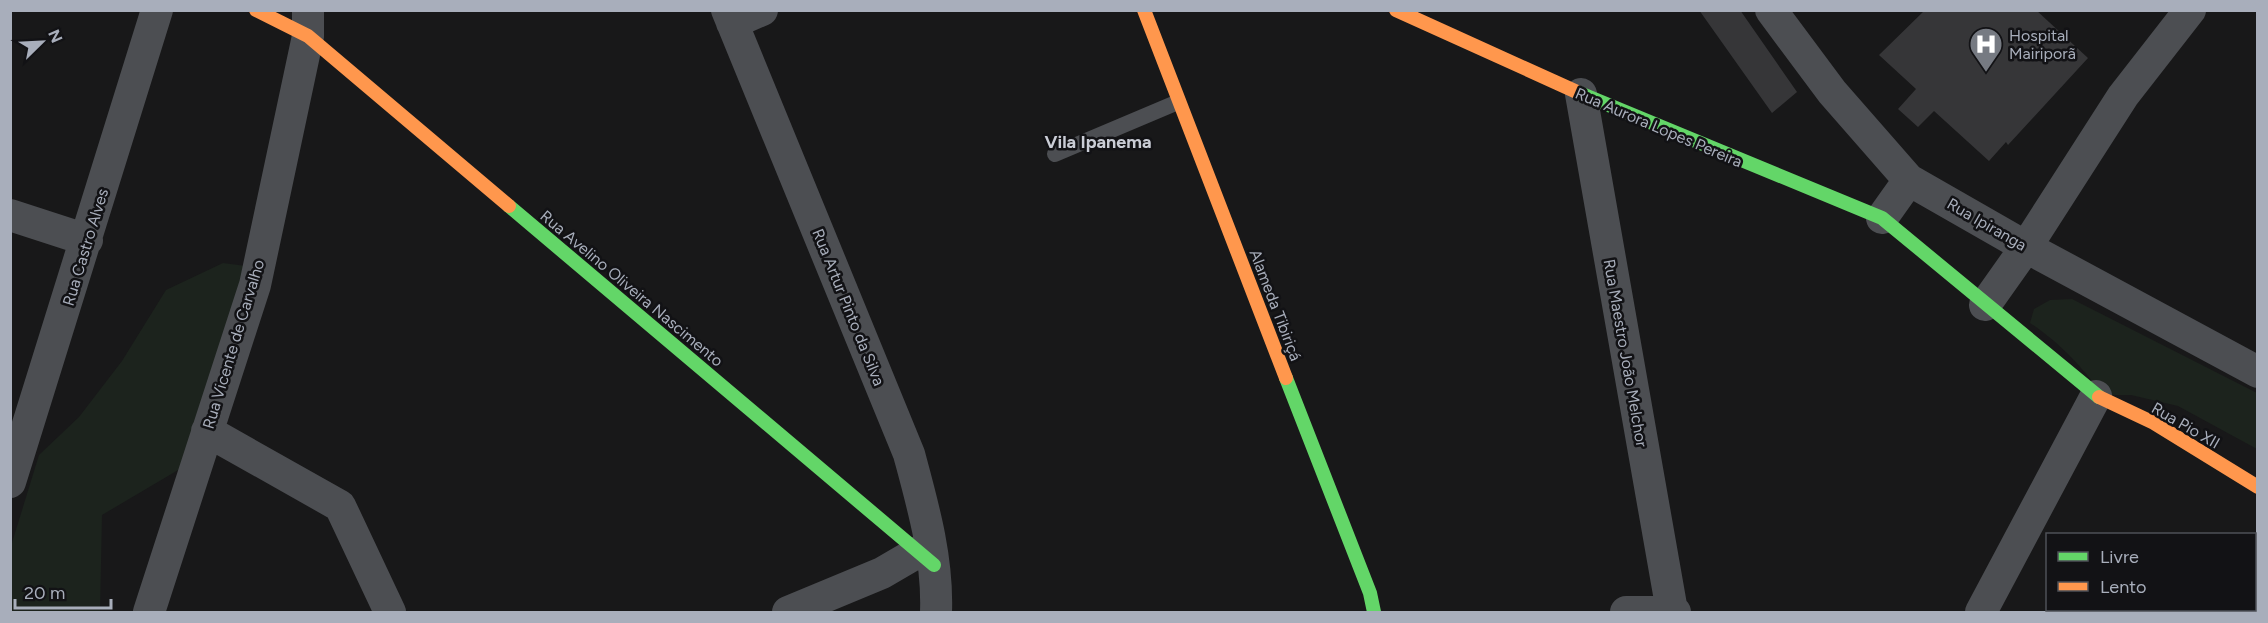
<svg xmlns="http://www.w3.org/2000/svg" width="2268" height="623" viewBox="0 0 2268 623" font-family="Figtree,sans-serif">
	<rect width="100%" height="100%" fill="#181819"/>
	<!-- green -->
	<path fill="#1c231d" d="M223 263 246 266 190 463 102 515 100 612H11V546L39 455 79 417 122 361 166 290Z
		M2072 299 2257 393V449L2178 406 2131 395H2103C2080 365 2061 344 2030 323L2034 309 2050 300Z"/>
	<!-- building -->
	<path fill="#363638" d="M1699 10H1740L1797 92 1772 113Z
		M1925 10H2036L2088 58 2008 145 2006 142 1989 161 1934 111 1918 127 1898 109 1916 89 1879 55Z"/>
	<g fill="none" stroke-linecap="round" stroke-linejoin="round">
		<!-- lane -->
		<path stroke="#4c4e52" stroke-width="16" d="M1055 154 1178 102"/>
		<!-- street -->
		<path stroke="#4c4e52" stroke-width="32" d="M727 10 909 454C923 506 938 558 936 612
			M1771 10 1832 92 1909 180 2026 247 2258 372
			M732 23 762 10
			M1581 94 1672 611
			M10 215 87 240
			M1882 218 1909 180
			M1985 305 2026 247 2123 96 2190 10
			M207 431 340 506 390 612
			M10 482 157 10
			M149 612 255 285 308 36V10
			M788 612 882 573 918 552
			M1626 612H1675
			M1981 612 2096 396"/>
		<!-- fast -->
		<path stroke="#63d668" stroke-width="14" d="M1577 92 1882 218 2099 397
			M509 206 934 565
			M1286 378 1370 593 1374 612"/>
		<!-- slow -->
		<path stroke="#ff974d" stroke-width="14" d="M256 10 308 36 509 206
			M1144 10 1286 378
			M1396 10 1577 92
			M2099 397 2154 423 2258 487"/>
	</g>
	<!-- icons -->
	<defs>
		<g id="hospital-pin" transform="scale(1.725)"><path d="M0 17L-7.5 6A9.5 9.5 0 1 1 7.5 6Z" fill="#767a82" stroke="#121215"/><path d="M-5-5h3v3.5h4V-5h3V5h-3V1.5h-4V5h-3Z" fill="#fff"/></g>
	</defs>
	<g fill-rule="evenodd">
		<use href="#hospital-pin" x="1986" y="44"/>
	</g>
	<g text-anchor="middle" stroke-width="5" stroke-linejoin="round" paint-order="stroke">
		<!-- poi labels -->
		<g font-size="16" fill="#a8aebb" stroke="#121215" text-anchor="start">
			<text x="2009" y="41">Hospital<tspan x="2009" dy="18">Mairiporã</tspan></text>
		</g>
		<!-- street labels -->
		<g font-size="16" fill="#a8aebb" stroke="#121215">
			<text transform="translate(1659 127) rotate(23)" y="6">Rua Aurora Lopes Pereira</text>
			<text transform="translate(1987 224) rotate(30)" y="6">Rua Ipiranga</text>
			<text transform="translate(85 247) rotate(-73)" y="6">Rua Castro Alves</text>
			<text transform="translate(632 288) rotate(40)" y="6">Rua Avelino Oliveira Nascimento</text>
			<text transform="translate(1276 305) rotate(69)" y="6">Alameda Tibiriçá</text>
			<text transform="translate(849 307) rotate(68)" y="6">Rua Artur Pinto da Silva</text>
			<text transform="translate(233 344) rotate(-73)" y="6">Rua Vicente de Carvalho</text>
			<text transform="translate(1626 353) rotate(80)" y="6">Rua Maestro João Melchor</text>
			<text transform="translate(2186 425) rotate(30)" y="6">Rua Pio XII</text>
		</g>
		<!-- neighbourhood labels -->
		<g font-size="18" font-weight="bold" fill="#cacdd6" stroke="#121215">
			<text x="1098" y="148">Vila Ipanema</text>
		</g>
	</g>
	<!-- border -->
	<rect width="2268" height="623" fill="none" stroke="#a8aebb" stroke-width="24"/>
	<!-- legend -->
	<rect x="2046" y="533" width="210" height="78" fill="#121215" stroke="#4e5057" stroke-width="1.5"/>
	<rect x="2058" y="552" width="30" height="9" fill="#63d668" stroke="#4e5057" stroke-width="1.5"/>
	<text x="2100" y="563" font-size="18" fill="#a8aebb">Livre</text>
	<rect x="2058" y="582" width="30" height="9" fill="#ff974d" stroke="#4e5057" stroke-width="1.5"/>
	<text x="2100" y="593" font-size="18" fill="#a8aebb">Lento</text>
	<!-- north arrow -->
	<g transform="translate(42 42) rotate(66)" stroke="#121215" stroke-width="4.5" paint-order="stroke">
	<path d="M0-4.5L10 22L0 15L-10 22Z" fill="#a8aebb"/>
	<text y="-9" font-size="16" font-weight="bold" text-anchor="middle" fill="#a8aebb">N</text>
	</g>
	<!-- scale -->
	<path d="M15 599v9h96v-9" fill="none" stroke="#a8aebb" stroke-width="3"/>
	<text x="24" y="599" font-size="18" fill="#a8aebb" stroke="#121215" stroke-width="4.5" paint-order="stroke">20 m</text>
</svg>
